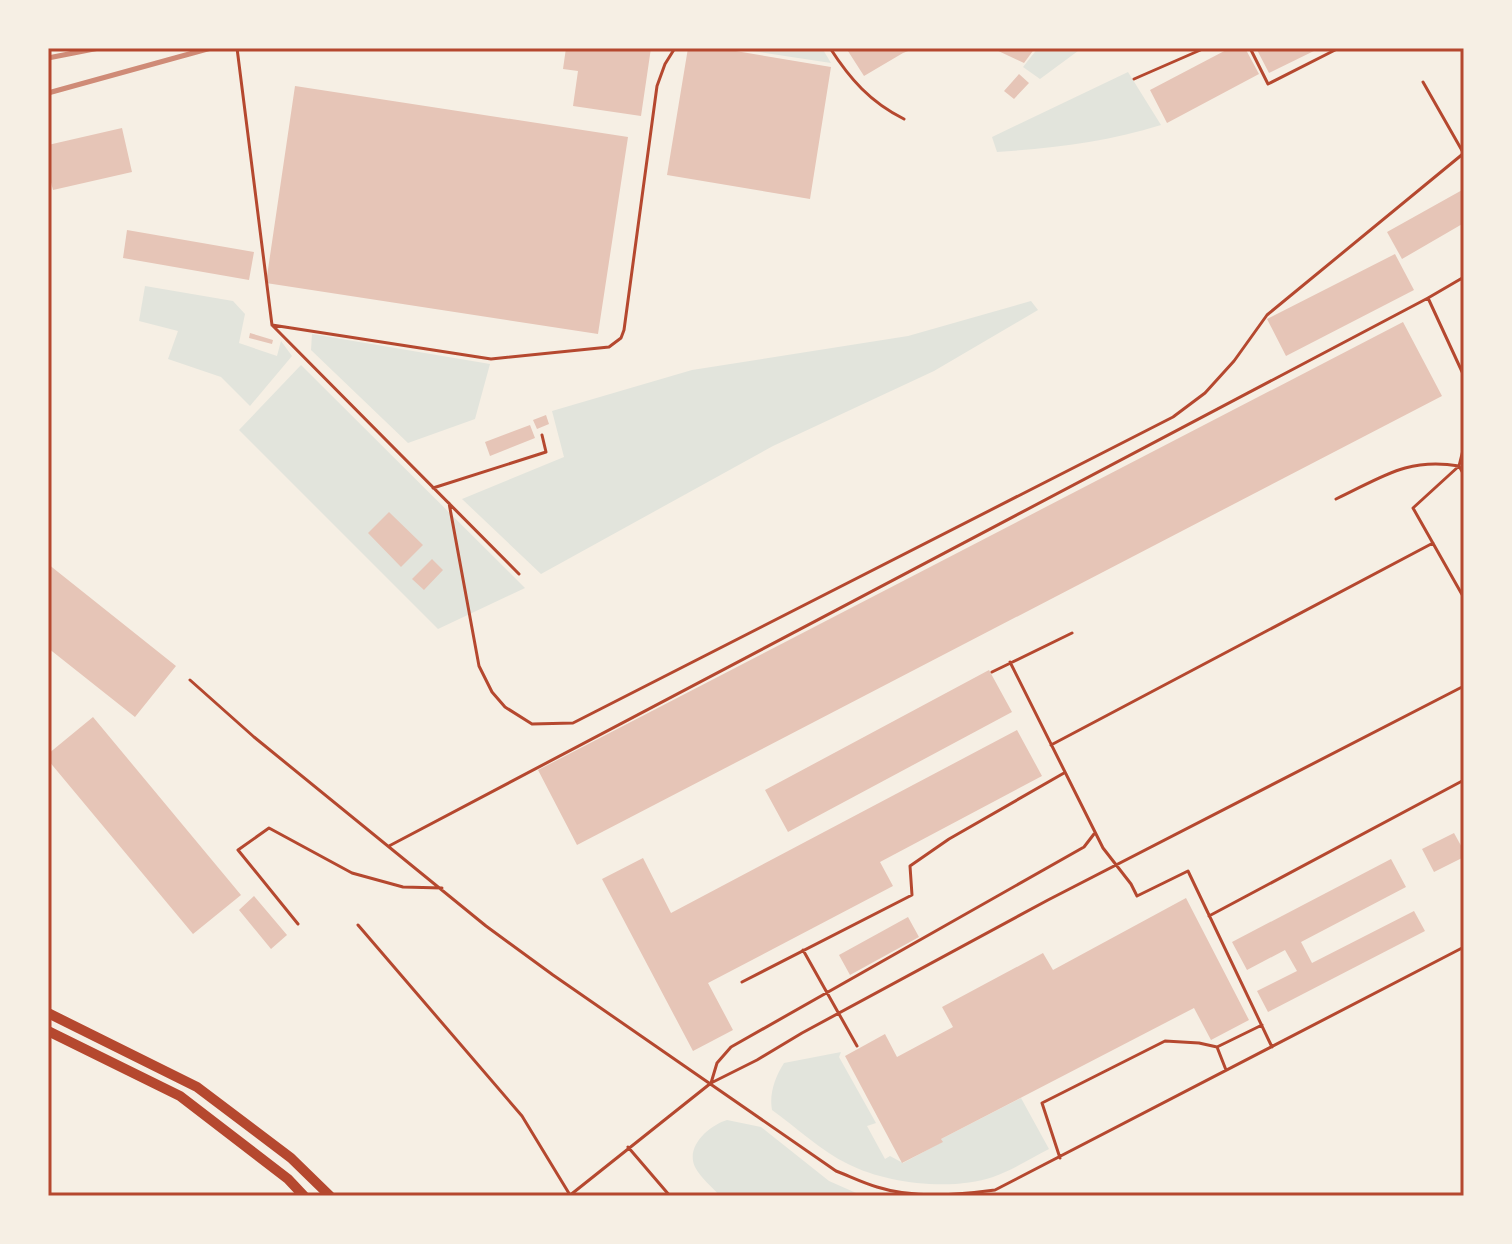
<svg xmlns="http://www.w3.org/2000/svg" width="1512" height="1244" viewBox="0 0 1512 1244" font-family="'PT Sans',sans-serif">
	<rect width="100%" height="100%" fill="#f6efe4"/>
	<!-- green -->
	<path fill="#e2e4dc" d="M733 48H822L831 63Z
		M1038 48H1082L1040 79 1023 67Z
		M1128 72 1161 125C1107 142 1053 148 997 152L992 137Z
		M145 286 233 301 245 314 239 343 277 356 281 341 292 356 250 406 221 377 168 359 178 331 139 321Z
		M1031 301 1038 310 934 371 773 446 541 574 462 499 564 457 552 411 692 370 908 336Z
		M312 334 490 364 475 419 408 443 311 350Z
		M301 365 525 588 438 629 239 430Z
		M841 1052 839 1057 876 1123 867 1126 885 1159 890 1156 903 1163 942 1142 941 1139 1021 1098 1049 1149C1031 1158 1013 1170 993 1177 952 1191 887 1184 848 1164 821 1151 796 1127 772 1110 769 1094 775 1077 784 1063Z
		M727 1120 761 1127 829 1181 863 1196H720C712 1187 700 1177 695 1167 685 1146 710 1125 727 1120Z"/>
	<!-- building -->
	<path fill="#e6c5b7" d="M566 48H651L641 116 573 106 578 71 563 69Z
		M688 48H718L831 67 810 199 667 175Z
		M846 48H916L903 53 864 76Z
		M992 48H1035L1024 63Z
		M1230 48H1245L1259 74 1167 123 1150 90Z
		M1256 48H1320L1269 73Z
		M1019 74 1029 83 1014 99 1004 91Z
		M295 86 628 137 598 334 266 283Z
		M122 128 132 172 53 190 48 171V145Z
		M1464 189V223L1402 259 1387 232Z
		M127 230 254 252 249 280 123 258Z
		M1395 254 1414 290 1286 356 1267 319Z
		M1403 322 1442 396 577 845 538 770Z
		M250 333 273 340 272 344 249 338Z
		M546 415 549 424 537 429 533 420Z
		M530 425 535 438 490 456 485 442Z
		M389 512 423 545 401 567 368 533Z
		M432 559 443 570 424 590 412 579Z
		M48 564 176 666 135 717 48 648Z
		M989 670 1012 712 788 832 765 790Z
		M93 717 241 895 193 934 48 760V754Z
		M1017 730 1042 776 880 862 893 886 708 983 733 1030 693 1051 602 879 643 858 671 913Z
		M1454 833 1464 851V857L1434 872 1422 849Z
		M1391 859 1406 887 1301 942 1312 963 1414 911 1425 931 1268 1012 1257 991 1297 971 1285 950 1247 970 1232 942Z
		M254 896 287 935 271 949 239 910Z
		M1186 898 1249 1020 1211 1040 1194 1008 941 1139 943 1142 902 1163 845 1056 885 1034 897 1057 953 1027 942 1007 1043 953 1053 970Z
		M908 917 919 937 850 975 839 955Z"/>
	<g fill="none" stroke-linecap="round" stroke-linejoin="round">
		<!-- service -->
		<path stroke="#b5482f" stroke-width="3" d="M237 48 272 325 519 574
			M830 48C850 79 870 102 904 119
			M1250 48 1268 84 1339 48
			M1134 79 1205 48
			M1423 82 1464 154
			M1428 298 1464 277
			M272 325 491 359 609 347 621 338 624 330 657 86 665 64 675 48
			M1464 446 1459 466 1464 475
			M433 488 546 452 542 435
			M1336 499C1381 478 1407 457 1459 466L1413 508 1464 598
			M449 503 479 666 492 692 505 707 532 724 573 723 1173 417 1205 393 1234 361 1267 315 1464 153
			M1010 662 1103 848 1131 884 1137 896 1188 871 1272 1047
			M992 672 1072 633
			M190 680 254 737 486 926 553 975 836 1171C849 1176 863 1183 877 1187 915 1199 957 1195 995 1190L1464 947
			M1051 745 1433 543
			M389 846 1428 298 1464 376
			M1209 916 1464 780
			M298 924 238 850 269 828 352 873 403 887 442 888
			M358 925 522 1116 570 1195
			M803 950 857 1046
			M742 982 912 895 910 866 949 839 1064 773
			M1217 1047 1226 1070
			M711 1083 717 1063 731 1047 1084 847 1094 834
			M628 1147 670 1196
			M1060 1158 1042 1103 1165 1041 1199 1043 1217 1047 1262 1025
			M569 1196 711 1083 757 1060 802 1033 1048 900 1464 686"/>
		<!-- secondary -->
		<path stroke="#b5482f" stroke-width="10" d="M48 1013 197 1087 291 1158 330 1196
			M48 1031 180 1096 288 1179 304 1196"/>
		<!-- rail -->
		<path stroke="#cf8b77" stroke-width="5" d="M48 58 99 48
			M48 93 211 48"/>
	</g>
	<!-- border -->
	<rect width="1512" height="1244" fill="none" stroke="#f6efe4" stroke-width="100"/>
	<rect x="50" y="50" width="1412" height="1144" fill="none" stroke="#b5482f" stroke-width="3"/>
</svg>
